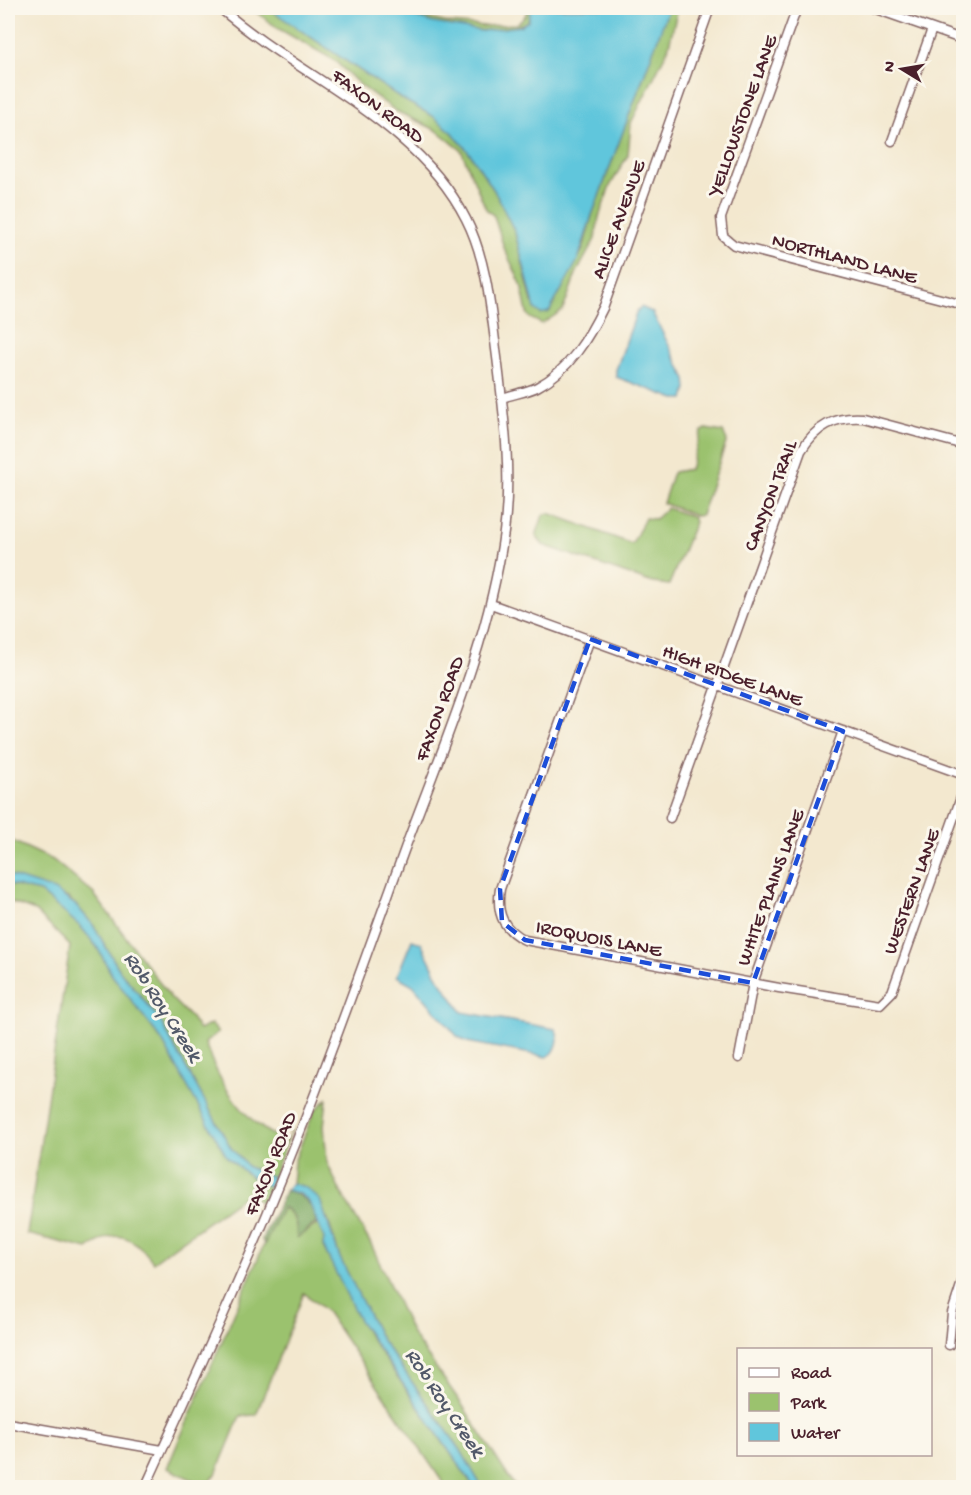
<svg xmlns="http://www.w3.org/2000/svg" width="971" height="1495" viewBox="0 0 971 1495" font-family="'Gochi Hand',sans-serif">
	<rect width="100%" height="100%" fill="#fbf7ec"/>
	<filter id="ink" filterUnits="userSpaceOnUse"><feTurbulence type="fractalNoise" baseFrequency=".0167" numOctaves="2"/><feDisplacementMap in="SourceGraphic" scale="12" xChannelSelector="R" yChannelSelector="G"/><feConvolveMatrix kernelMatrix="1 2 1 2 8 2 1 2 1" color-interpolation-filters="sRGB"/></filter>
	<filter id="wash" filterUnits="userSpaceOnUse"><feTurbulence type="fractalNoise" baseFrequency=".008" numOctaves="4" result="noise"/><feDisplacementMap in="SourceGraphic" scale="24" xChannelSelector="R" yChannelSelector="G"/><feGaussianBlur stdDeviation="1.35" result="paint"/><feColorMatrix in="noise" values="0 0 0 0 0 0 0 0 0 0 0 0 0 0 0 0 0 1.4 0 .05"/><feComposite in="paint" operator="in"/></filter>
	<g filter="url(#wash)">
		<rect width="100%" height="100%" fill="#f3e8cf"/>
		<!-- green -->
		<path fill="#9bc26e" stroke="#72704c" stroke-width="1.5" d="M251 8H268L404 100 433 116 453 133 471 155 494 190 515 232 532 302 549 312 583 249 592 215 669 8H678L668 49 631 123 628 155 610 186 599 217 595 239 576 274 563 310 542 324 530 318 527 313 521 284 504 248 494 216 486 209 461 150 436 130 396 111 360 85 334 60 279 29Z
			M383 8 449 23 485 26 516 24 525 16 528 8H531L528 21C494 42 418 24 383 8Z
			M706 429 723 432 727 440 701 515 696 516 663 503 672 475 674 472 690 469 701 432Z
			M667 508 693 517 695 522 669 585 653 583 543 545 536 536 543 515 549 513 632 544 645 518 655 519Z
			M8 839 53 860 94 894 171 998 191 1018 199 1030 211 1024 218 1032 205 1043C219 1084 245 1125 286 1141L292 1130 273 1177 248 1167 231 1148 159 1019 120 971 93 925 77 906 68 898 8 875Z
			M8 884 40 892 81 927 97 947 112 975 161 1039 227 1157 251 1177 269 1187 263 1204 248 1193 153 1262C133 1235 115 1227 88 1249L27 1234 70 946 35 911 8 901Z
			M327 1099 324 1126 327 1162 338 1187 371 1244 412 1334 461 1403 515 1487H482L480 1485 460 1449 381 1339 340 1258 328 1220 305 1187 292 1183 294 1162 314 1111Z
			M283 1207C294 1214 297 1224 297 1237L318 1224 324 1238 323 1246 367 1333 474 1487H446L326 1311 304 1293 256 1415 240 1416 216 1474 210 1482 199 1483 167 1468 275 1219Z"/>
		<!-- forest -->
		<path fill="#7ca861" stroke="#636446" stroke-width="1.5" d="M286 1190C304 1196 315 1204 316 1223L297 1238C297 1224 295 1214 283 1207L264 1245 262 1239Z"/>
		<!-- water -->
		<path fill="#60c6dc" stroke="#557284" stroke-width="1.5" d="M268 8H383L434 23 482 31 520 26 528 21 531 8H669L592 215 578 260 549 312 541 314 535 309 515 232 494 190 471 155 453 133 433 116 404 100Z
			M641 307 652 312 686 379 687 389 684 399H675L616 377V370L637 311Z
			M8 875 54 890 77 906 93 925 120 971 159 1019 231 1148 248 1167 273 1177 269 1187 251 1177 227 1157 161 1039 112 975 97 947 81 927 40 892 8 884Z
			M412 940 421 943 439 979 462 1012 555 1029C561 1038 557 1052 547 1057L467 1042 457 1036 413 985 397 976Z
			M292 1183 305 1187 320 1200 340 1258 381 1339 460 1449 482 1487H474L359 1320 323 1246 324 1238 309 1202 300 1194 286 1190Z"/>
	</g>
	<g filter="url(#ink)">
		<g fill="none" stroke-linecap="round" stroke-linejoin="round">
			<!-- minor casing -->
			<g stroke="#856564" stroke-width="11">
				<path id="minor" d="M797 8 721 218 723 236 734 245 964 305
					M873 8 964 40
					M892 141 932 29
					M502 398C513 394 527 392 537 387 570 370 589 337 604 306L710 8
					M491 604 964 775
					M590 639 500 889C496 913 503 930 525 940L779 988 880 1004 892 992 964 789
					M670 818 801 451C816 426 835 416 863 418L964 445
					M739 1058 753 983 843 731
					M949 1345 952 1313 964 1276
					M8 1423 162 1450
					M145 1488C189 1391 234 1295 274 1197 321 1083 362 967 404 851 442 748 489 643 504 532 512 474 504 415 497 357 491 311 487 260 466 219 416 120 300 78 220 8"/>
			</g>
			<!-- minor -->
			<use href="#minor" stroke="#fff" stroke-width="8"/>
		</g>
	</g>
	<!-- marked area -->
	<path fill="none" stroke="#1d4ed8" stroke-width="4.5" stroke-dasharray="12 8" stroke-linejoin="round" d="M590 639 843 731 753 983 525 940 502 922 500 889Z"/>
	<g text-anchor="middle" stroke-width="6" stroke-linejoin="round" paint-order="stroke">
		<!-- street labels -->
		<g font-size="20" fill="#4a1f2b" stroke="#fbf7ec">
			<text transform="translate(379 105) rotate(37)" y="7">FAXON ROAD</text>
			<text transform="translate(741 115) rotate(-70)" y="7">YELLOWSTONE LANE</text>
			<text transform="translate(617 219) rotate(-70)" y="7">ALICE AVENUE</text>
			<text transform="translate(845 257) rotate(15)" y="7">NORTHLAND LANE</text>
			<text transform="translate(769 495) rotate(-69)" y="7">CANYON TRAIL</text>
			<text transform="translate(733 674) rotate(20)" y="7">HIGH RIDGE LANE</text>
			<text transform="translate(438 708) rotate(-70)" y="7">FAXON ROAD</text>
			<text transform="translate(769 887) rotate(-70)" y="7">WHITE PLAINS LANE</text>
			<text transform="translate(910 891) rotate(-70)" y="7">WESTERN LANE</text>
			<text transform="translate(599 937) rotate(11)" y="7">IROQUOIS LANE</text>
			<text transform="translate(269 1163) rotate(-68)" y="7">FAXON ROAD</text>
		</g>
		<!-- water labels -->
		<g font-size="21" font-style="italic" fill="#525969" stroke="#fbf7ec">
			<text transform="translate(164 1006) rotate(57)" y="7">Rob Roy Creek</text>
			<text transform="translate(446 1402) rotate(56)" y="7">Rob Roy Creek</text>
		</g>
	</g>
	<!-- margin -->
	<rect width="971" height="1495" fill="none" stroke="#fbf7ec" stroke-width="30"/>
	<!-- legend -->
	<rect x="737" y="1348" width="195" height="108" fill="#fbf7ec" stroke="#b4a19f" stroke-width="1.5"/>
	<rect x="749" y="1368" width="30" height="9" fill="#ffffff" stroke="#b4a19f" stroke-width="1.5"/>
	<text x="791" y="1378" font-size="18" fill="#4a1f2b">Road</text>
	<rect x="749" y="1393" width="30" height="18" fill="#9bc26e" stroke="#b4a19f" stroke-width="1.5"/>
	<text x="791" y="1408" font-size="18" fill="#4a1f2b">Park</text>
	<rect x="749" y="1423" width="30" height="18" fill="#60c6dc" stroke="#b4a19f" stroke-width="1.5"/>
	<text x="791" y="1438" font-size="18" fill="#4a1f2b">Water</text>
	<!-- north arrow -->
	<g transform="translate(902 69) rotate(281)" stroke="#fbf7ec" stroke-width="4.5" paint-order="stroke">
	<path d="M0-4.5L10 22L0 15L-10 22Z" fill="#4a1f2b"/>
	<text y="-9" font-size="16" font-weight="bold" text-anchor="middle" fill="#4a1f2b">N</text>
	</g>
</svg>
